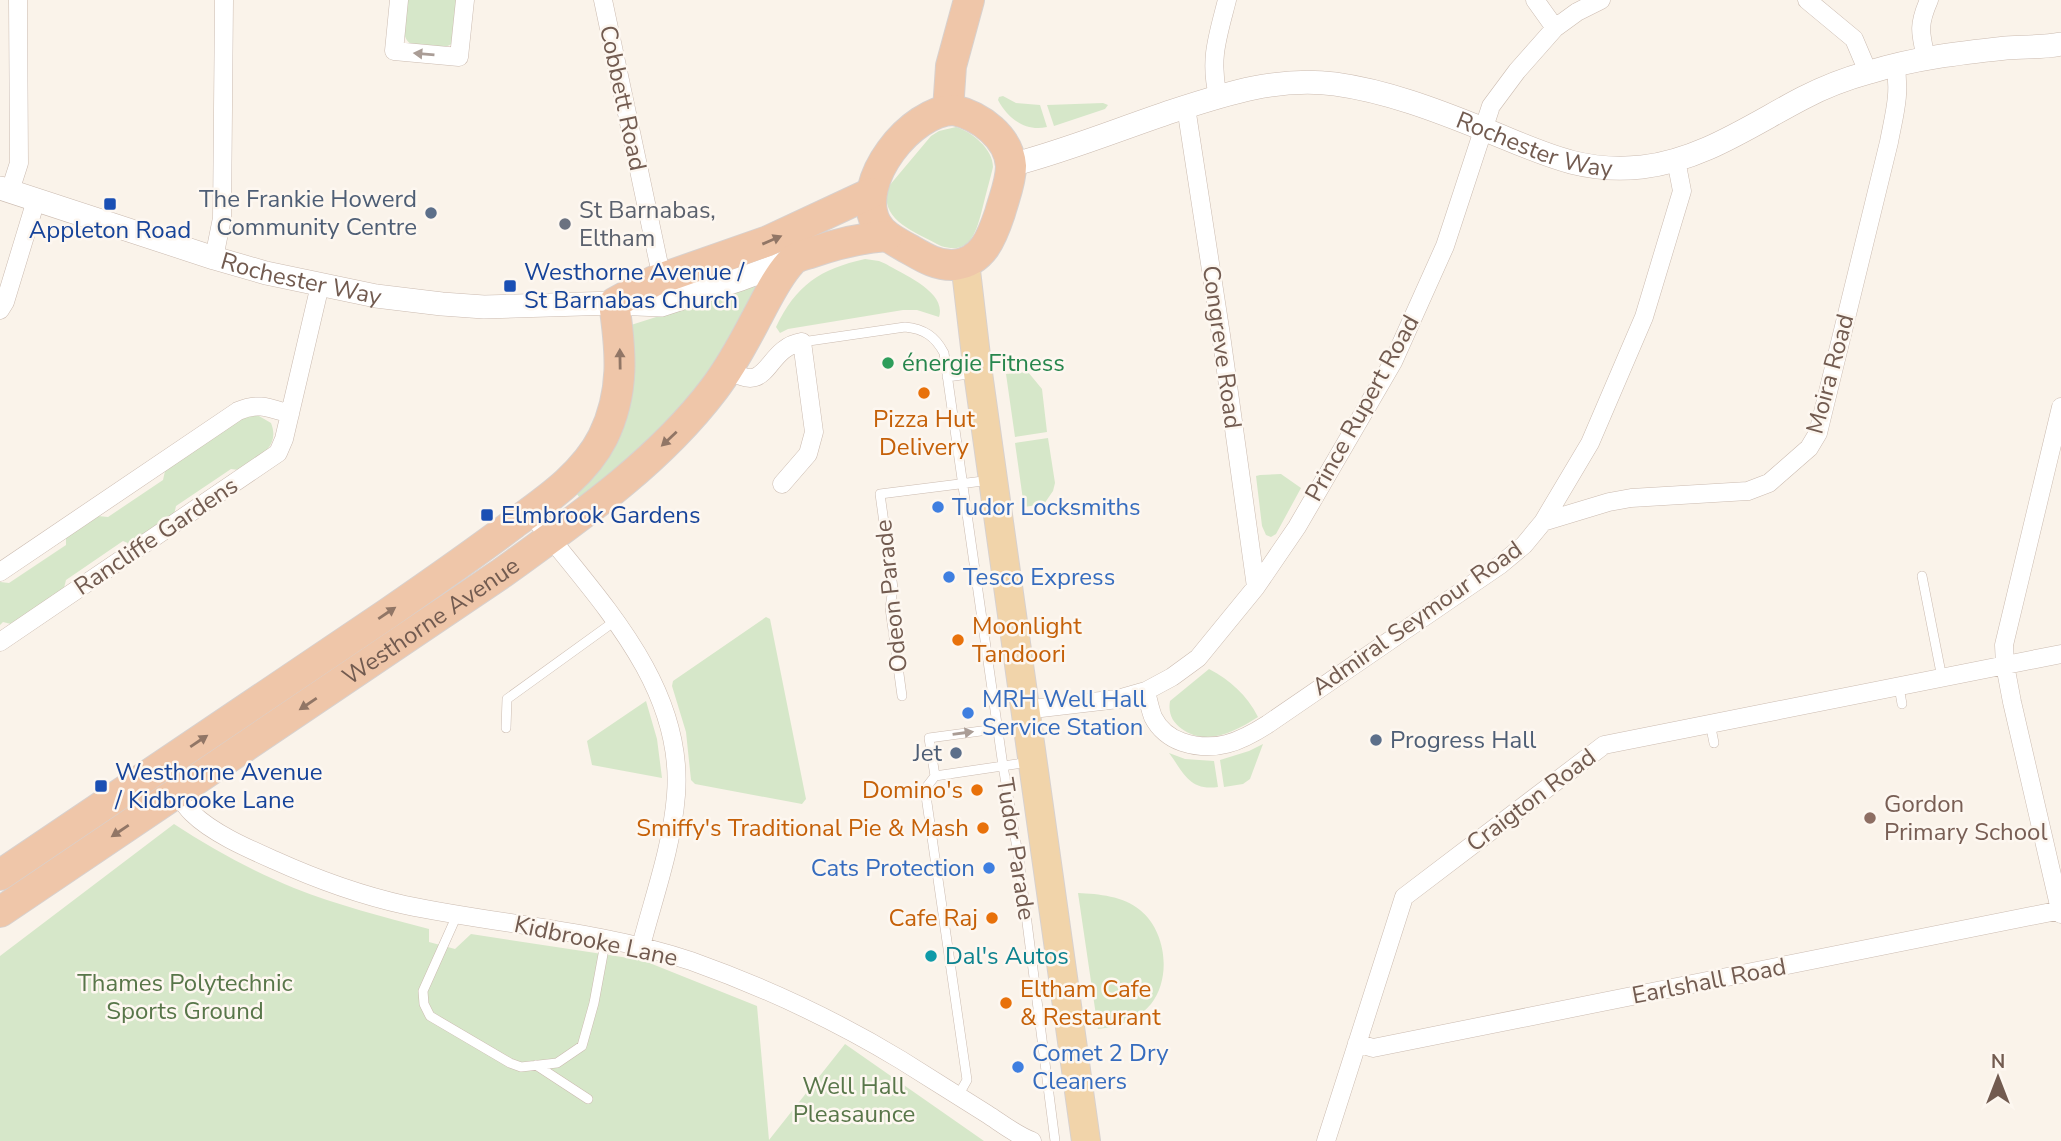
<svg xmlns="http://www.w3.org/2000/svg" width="2061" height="1141" viewBox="0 0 2061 1141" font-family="'Nunito Sans',sans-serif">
	<rect width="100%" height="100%" fill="#faf3ea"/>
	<!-- green -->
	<path fill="#d6e7c9" d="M404 0H460L453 43C444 49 437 48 426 48 396 47 404 22 404 0Z
		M1003 96 1016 103 1040 105 1047 127C1026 132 1008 119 998 100L999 97Z
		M1103 103 1108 105 1105 109 1054 126 1047 105Z
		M956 127C972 132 993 149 993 167 990 180 986 193 983 206 977 229 972 256 941 246 918 233 876 220 889 186L931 136 939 131Z
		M865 259 879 261 886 264C904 275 947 292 939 317L917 310H903L788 329 780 333 776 327C796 285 820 269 865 259Z
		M754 286 756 287 735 331 686 406 582 501 574 490 631 325Z
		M1028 372 1042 389 1047 432 1015 437 1006 374Z
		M252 415 259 416 271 423C281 448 257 458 239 470L231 469 176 506 174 515 130 544 123 541 66 580 64 588 11 624 3 622 0 625V582L9 583 66 545V537L98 516 108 517 163 480 165 471 238 421Z
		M1048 438 1055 483 1053 491 1044 504 1024 507 1015 443Z
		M1281 474 1301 488 1276 534 1271 537 1266 535 1262 526 1256 476 1260 475Z
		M766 617 770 619 806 799 802 804 695 784 691 780 686 732 672 686 673 681Z
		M1209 669C1230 680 1247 695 1258 717 1236 731 1207 747 1182 729 1172 722 1168 713 1170 701Z
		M646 701 657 739 662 778 592 765 587 741Z
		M1263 744 1250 779 1243 784 1224 787 1220 760 1249 751Z
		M1169 753 1185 759 1214 761 1218 787C1189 791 1184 773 1169 753Z
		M174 824C212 849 252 871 294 888 337 905 384 917 429 929V942L455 949 471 934 642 960 757 1006 769 1140 845 1044 984 1141H0V956Z
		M1078 893C1099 894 1123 896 1140 910 1166 931 1172 977 1151 1004 1138 1020 1118 1027 1098 1029Z"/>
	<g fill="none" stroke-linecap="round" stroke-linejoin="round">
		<!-- service casing -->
		<g stroke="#cbbbb0" stroke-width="10">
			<path id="service" d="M802 342 905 327C924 329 935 336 944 353L1003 766 1019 860 1055 1141
				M947 377 976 373
				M1922 576 1942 678
				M1899 687 1902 704
				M902 696 890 608 893 588 880 494 991 480
				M1710 723 1714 743
				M506 728 507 699 615 621
				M935 776 1030 762
				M457 915 423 991 424 1004 430 1016 510 1063 521 1067 557 1063 582 1046 594 1003 606 938
				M536 1065 588 1099
				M958 1096 967 1080 925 789 935 776 929 738 1025 725"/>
		</g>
		<!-- minor casing -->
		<g stroke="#cbbbb0" stroke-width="19">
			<path id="minor" d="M399 0 394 51 459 57 465 0
				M603 0 662 279
				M1535 0 1555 28
				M1807 0 1854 39 1868 72
				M1926 58C1920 32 1918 25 1929 0
				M1218 96C1209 59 1218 36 1227 0
				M1186 107 1221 335 1256 587
				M10 191 19 163 18 0
				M214 258 222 218 224 0
				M0 310 5 302 36 200
				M728 369C770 398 764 348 802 342L814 432 808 454 782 484
				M2061 407 2004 645 2005 665 2012 702 2061 914
				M530 512C593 595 685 682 676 795 672 847 654 896 641 946
				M1543 522 1609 502 1631 498 1748 491 1769 483 1809 448 1818 433 1889 142C1894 115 1901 93 1895 65
				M0 572 238 411C258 402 270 408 290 414
				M0 642 278 453 284 439 320 285
				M1146 691C1148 700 1150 709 1153 717 1159 729 1170 738 1182 742 1215 753 1240 742 1268 724L1500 565 1524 545 1543 522 1590 443 1644 317 1682 191 1676 160
				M1024 710 1118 699 1146 691 1172 677 1198 658 1256 587 1297 527 1393 362 1445 246 1491 106 1517 71 1555 28 1577 12 1601 0
				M173 787C179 796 185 806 192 813 212 833 249 849 274 860 316 879 360 895 405 905 500 925 598 930 691 961 764 987 835 1020 901 1060 930 1078 958 1096 987 1114 1001 1123 1016 1135 1032 1141
				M1357 1043 1373 1048 2061 910
				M1326 1141 1404 897 1604 745 2061 654"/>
		</g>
		<!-- tertiary casing -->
		<g stroke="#cbbbb0" stroke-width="24">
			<g id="tertiary">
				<path id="s1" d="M1011 165C1066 151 1119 129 1173 111 1228 93 1277 77 1335 84 1386 91 1436 110 1483 129 1539 151 1579 174 1642 167 1702 160 1751 125 1803 98 1824 87 1848 78 1870 72 1915 58 1960 53 2006 48 2024 46 2044 48 2061 44"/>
				<path id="s2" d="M0 188 214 258 266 273 376 296 442 304 484 307 614 303 661 305 741 279 792 260"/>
			</g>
		</g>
		<!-- primary casing -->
		<g stroke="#d8d1ce" stroke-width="30">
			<path id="primary" d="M965 262 978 373 1086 1141"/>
		</g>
		<!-- trunk casing -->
		<g stroke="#d8d1ce" stroke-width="32">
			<g id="trunk">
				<path d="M948 110 951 66 969 0"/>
				<path d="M954 110C980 116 1009 137 1011 166 1011 182 1004 198 1000 213 992 237 983 262 954 265 937 266 923 257 909 249 897 242 883 236 876 223 854 182 911 110 954 110Z"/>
				<path d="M0 875C129 788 258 701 387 614 429 585 471 556 512 525 545 501 584 475 603 437 625 392 621 351 614 303L654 281 768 241 871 193"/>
				<path id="s3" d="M0 912 502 573C577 519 658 463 714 389 730 368 743 344 755 321 766 301 776 278 791 262 795 257 804 255 810 253 836 244 860 238 887 236"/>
			</g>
		</g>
		<!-- service -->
		<use href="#service" stroke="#fff" stroke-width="9"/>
		<!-- minor -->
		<use href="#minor" stroke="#fff" stroke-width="18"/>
		<!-- tertiary -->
		<use href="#tertiary" stroke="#fff" stroke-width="23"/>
		<!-- primary -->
		<use href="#primary" stroke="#f1d4aa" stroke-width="28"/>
		<!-- trunk -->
		<use href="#trunk" stroke="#efc6a9" stroke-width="30"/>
	</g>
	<!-- one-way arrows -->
	<defs><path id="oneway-solid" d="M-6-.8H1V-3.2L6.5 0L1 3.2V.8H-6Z" transform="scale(1.75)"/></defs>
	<g fill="#aa9d96">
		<use href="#oneway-solid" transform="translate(424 54) rotate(-175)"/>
		<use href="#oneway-solid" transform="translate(963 733) rotate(-8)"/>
	</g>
	<g fill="#917666">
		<use href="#oneway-solid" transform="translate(772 240) rotate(-23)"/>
		<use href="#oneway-solid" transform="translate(620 359) rotate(-91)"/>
		<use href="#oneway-solid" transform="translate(669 439) rotate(137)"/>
		<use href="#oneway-solid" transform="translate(387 613) rotate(-34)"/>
		<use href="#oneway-solid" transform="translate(308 704) rotate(146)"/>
		<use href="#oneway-solid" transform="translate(199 741) rotate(-34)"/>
		<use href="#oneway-solid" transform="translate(120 831) rotate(146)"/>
	</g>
	<!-- markers -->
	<g fill="#1a4fb4" stroke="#fdf7f0" stroke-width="2.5">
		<rect x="103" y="197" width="14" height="14" rx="3.5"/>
		<rect x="503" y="279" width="14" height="14" rx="3.5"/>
		<rect x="480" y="508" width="14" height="14" rx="3.5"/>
		<rect x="94" y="779" width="14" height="14" rx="3.5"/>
	</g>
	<g fill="#5c6f8a" stroke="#fdf7f0" stroke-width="2.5">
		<circle cx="431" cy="213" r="7"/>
		<circle cx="1376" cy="740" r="7"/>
		<circle cx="956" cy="753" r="7"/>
	</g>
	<circle fill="#6b7280" stroke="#fdf7f0" stroke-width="2.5" cx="565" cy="224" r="7"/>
	<circle fill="#2e9e5b" stroke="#fdf7f0" stroke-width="2.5" cx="888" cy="363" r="7"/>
	<g fill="#e8710a" stroke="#fdf7f0" stroke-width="2.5">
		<circle cx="924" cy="393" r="7"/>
		<circle cx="958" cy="640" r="7"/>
		<circle cx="977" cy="790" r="7"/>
		<circle cx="983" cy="828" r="7"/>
		<circle cx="992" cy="918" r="7"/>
		<circle cx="1006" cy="1003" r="7"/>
	</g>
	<g fill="#3f7fe0" stroke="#fdf7f0" stroke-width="2.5">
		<circle cx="938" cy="507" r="7"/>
		<circle cx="949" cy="577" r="7"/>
		<circle cx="968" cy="713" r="7"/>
		<circle cx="989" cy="868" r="7"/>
		<circle cx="1018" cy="1067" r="7"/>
	</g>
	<circle fill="#8d6e63" stroke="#fdf7f0" stroke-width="2.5" cx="1870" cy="818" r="7"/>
	<circle fill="#0f9aa8" stroke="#fdf7f0" stroke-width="2.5" cx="931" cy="956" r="7"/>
	<g text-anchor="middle" stroke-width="5" stroke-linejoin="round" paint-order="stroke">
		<!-- street labels -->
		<g font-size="24" fill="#725b50" stroke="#fdf7f0">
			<text transform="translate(623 98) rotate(78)" y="8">Cobbett Road</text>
			<text dy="8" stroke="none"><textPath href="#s1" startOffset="546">Rochester Way</textPath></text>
			<text dy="8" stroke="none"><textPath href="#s2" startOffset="315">Rochester Way</textPath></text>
			<text transform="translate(1222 347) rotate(82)" y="8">Congreve Road</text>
			<text transform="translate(1830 374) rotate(-75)" y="8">Moira Road</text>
			<text transform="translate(1362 408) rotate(-61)" y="8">Prince Rupert Road</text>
			<text transform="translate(156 536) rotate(-34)" y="8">Rancliffe Gardens</text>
			<text transform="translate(891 596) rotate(-96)" y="8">Odeon Parade</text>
			<text transform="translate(1417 618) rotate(-35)" y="8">Admiral Seymour Road</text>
			<text dy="8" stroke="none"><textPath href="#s3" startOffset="520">Westhorne Avenue</textPath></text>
			<text transform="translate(1531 800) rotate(-37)" y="8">Craigton Road</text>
			<text transform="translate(1016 849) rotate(81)" y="8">Tudor Parade</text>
			<text transform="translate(596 941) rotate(12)" y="8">Kidbrooke Lane</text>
			<text transform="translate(1709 981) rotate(-11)" y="8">Earlshall Road</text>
		</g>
		<!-- service labels -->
		<g font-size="24" fill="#4e5e75" stroke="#fdf7f0" text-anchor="end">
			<text x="417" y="207">The Frankie Howerd<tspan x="417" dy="28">Community Centre</tspan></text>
			<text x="1390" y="748" text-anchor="start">Progress Hall</text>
			<text x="942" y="761">Jet</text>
		</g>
		<!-- worship labels -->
		<g font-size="24" fill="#5b616d" stroke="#fdf7f0" text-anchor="start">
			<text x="579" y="218">St Barnabas,<tspan x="579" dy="28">Eltham</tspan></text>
		</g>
		<!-- transit labels -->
		<g font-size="24" fill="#164399" stroke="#fdf7f0" text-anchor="start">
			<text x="110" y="238" text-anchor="middle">Appleton Road</text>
			<text x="524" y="280">Westhorne Avenue /<tspan x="524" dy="28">St Barnabas Church</tspan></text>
			<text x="501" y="523">Elmbrook Gardens</text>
			<text x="115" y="780">Westhorne Avenue<tspan x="115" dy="28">/ Kidbrooke Lane</tspan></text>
		</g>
		<!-- leisure labels -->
		<g font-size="24" fill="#27864d" stroke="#fdf7f0" text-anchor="start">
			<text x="902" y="371">énergie Fitness</text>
		</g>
		<!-- food labels -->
		<g font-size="24" fill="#c56008" stroke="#fdf7f0" text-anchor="end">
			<text x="924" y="427" text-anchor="middle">Pizza Hut<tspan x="924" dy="28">Delivery</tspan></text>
			<text x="972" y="634" text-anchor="start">Moonlight<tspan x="972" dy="28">Tandoori</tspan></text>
			<text x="963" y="798">Domino's</text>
			<text x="969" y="836">Smiffy's Traditional Pie &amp; Mash</text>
			<text x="978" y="926">Cafe Raj</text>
			<text x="1020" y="997" text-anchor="start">Eltham Cafe<tspan x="1020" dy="28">&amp; Restaurant</tspan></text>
		</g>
		<!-- shop labels -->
		<g font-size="24" fill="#366cbe" stroke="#fdf7f0" text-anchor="start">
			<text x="952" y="515">Tudor Locksmiths</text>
			<text x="963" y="585">Tesco Express</text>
			<text x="982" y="707">MRH Well Hall<tspan x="982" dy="28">Service Station</tspan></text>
			<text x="975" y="876" text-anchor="end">Cats Protection</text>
			<text x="1032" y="1061">Comet 2 Dry<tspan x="1032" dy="28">Cleaners</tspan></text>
		</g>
		<!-- education labels -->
		<g font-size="24" fill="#785e54" stroke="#fdf7f0" text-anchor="start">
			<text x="1884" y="812">Gordon<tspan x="1884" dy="28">Primary School</tspan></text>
		</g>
		<!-- culture labels -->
		<g font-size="24" fill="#0d838f" stroke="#fdf7f0" text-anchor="start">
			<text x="945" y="964">Dal's Autos</text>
		</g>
		<!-- park labels -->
		<g font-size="24" fill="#587649" stroke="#fdf7f0">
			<text x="185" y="991">Thames Polytechnic<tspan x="185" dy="28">Sports Ground</tspan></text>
			<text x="854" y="1094">Well Hall<tspan x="854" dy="28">Pleasaunce</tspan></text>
		</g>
	</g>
	<!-- north arrow -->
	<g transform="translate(1998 1078)" stroke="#fdf7f0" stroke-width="5" paint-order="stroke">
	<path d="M0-5L12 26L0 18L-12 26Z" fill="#725b50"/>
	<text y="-10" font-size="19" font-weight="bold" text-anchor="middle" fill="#725b50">N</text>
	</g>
</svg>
